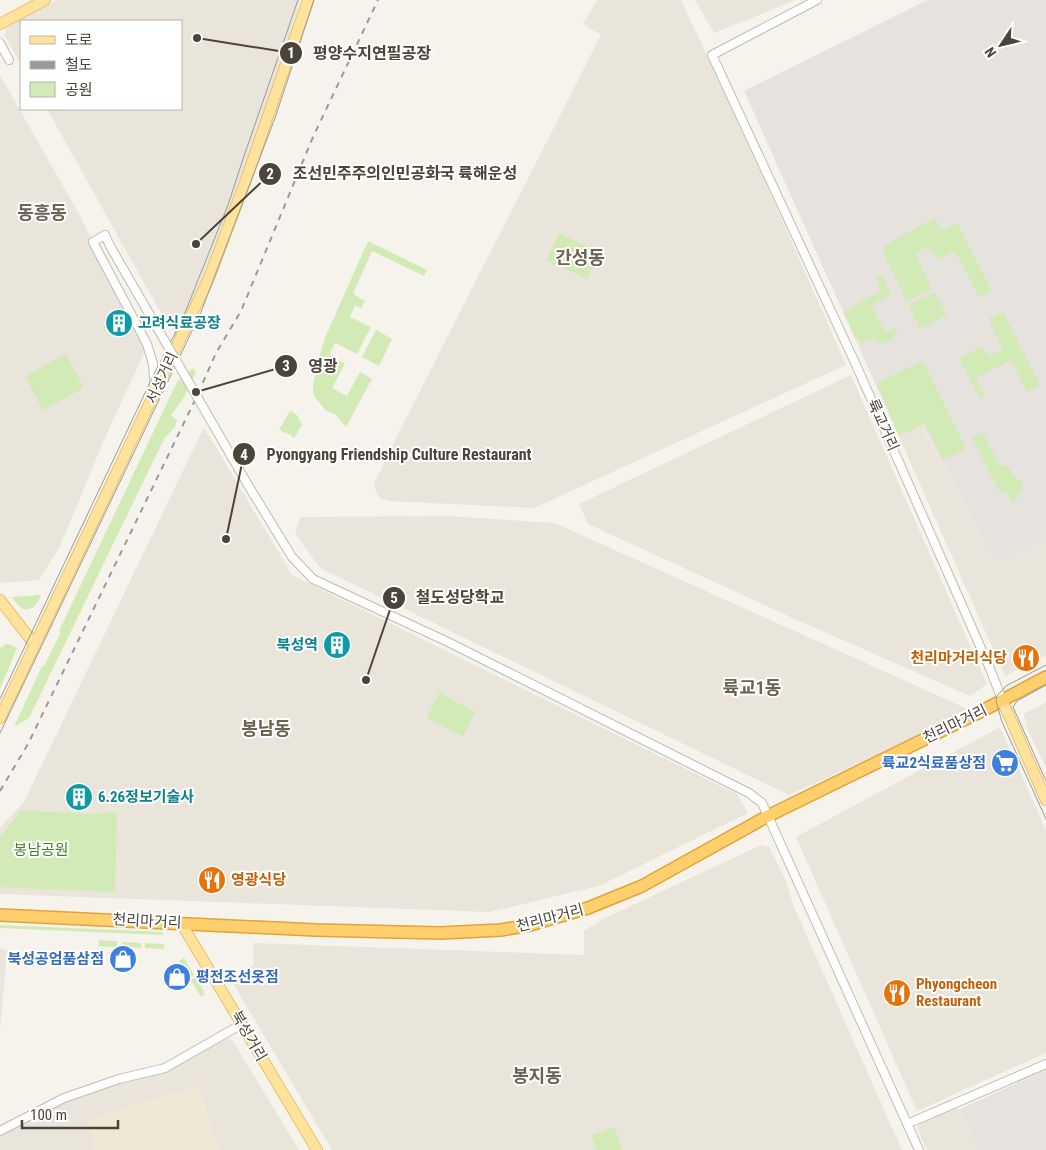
<svg xmlns="http://www.w3.org/2000/svg" width="1046" height="1150" viewBox="0 0 1046 1150" font-family="'Roboto Condensed','Noto Sans KR',sans-serif">
	<rect width="100%" height="100%" fill="#f6f3ec"/>
	<!-- residential -->
	<path fill="#eae5da" d="M57 0H300L288 41 251 150 191 308 177 336 157 306 47 109H181V21H21V65L5 36 6 26Z
		M597 0H681L744 134 846 365 534 508 388 501 380 498 376 491 374 484 394 442 601 35 583 24Z
		M695 0H796L714 33Z
		M0 75 79 214 143 342 145 351 107 433 60 546 39 580 0 583Z
		M851 375 987 684 970 696 797 620 588 524 579 504Z
		M918 419 997 564 1046 539V655L1005 676 896 430Z
		M204 427 292 575 737 794 748 813 599 886 489 912 0 894V828L24 802Z
		M448 516 555 523 972 711 789 795 320 568 295 534 300 517Z
		M1046 702V768L1027 728 1024 714Z
		M1000 727 1046 830V1053L917 1111 796 837Z
		M761 845 769 847 785 879 794 907 902 1150H332L234 985 247 976 248 967 254 965 253 943 584 955V931L603 919Z
		M0 949 7 950 0 1030Z
		M228 1038 233 1041 299 1150H0V1135L62 1102 124 1080 162 1073Z
		M953 1108 960 1109 978 1150H927L917 1128 920 1123Z"/>
	<!-- industrial -->
	<path fill="#e6e2dd" d="M928 0H1046V539L997 564 919 419 896 430 744 91Z
		M1046 1070V1150H978L960 1109Z"/>
	<!-- education -->
	<path fill="#efe8d6" d="M199 1085 219 1150H95L87 1120Z"/>
	<!-- green -->
	<path fill="#d2eab5" d="M935 218 942 230 957 223 992 291 979 297 955 251 937 260 933 253 926 247 915 253 932 289 907 301 883 252 884 247 889 243Z
		M559 233 599 252 587 279 546 260Z
		M368 241 427 270 424 276 372 251 353 294 365 301 361 308 355 305 350 317 371 327 357 354 335 343 329 355 345 364 332 388 347 396 360 372 372 379 346 427 335 414 326 411 314 396 313 386 317 364 325 338Z
		M881 275 891 295 871 305 885 333 896 328 897 333 891 340 879 344 875 338 862 343 853 333 843 312 863 300 881 292 876 278Z
		M934 292 947 315 920 329 908 305Z
		M1003 312 1040 385 1027 392 1011 360 976 378 985 396 980 399 959 358 983 346 988 356 1003 349 988 319Z
		M376 330 392 339 379 366 362 357Z
		M66 354 84 388 43 410 25 376Z
		M920 362 925 365 966 449 942 460 926 423 899 436 878 386 880 381Z
		M193 368 196 372 183 399 171 415 177 420 175 427 164 439 29 718 14 727 42 666H44L61 632 59 631 177 382Z
		M290 411 297 415 302 425 294 438 291 435 279 430Z
		M983 433 1001 467 1007 465 1015 478 1021 481 1023 484 1021 492 1017 494 1018 498 1012 501 1006 492 999 491 972 438Z
		M41 595C34 613 22 615 12 597Z
		M6 644 11 645 17 648 0 689V648Z
		M439 693 475 712 463 736 427 718Z
		M21 810 89 814 117 812 115 892 0 887V837Z
		M0 925 163 932V935L0 928Z
		M99 940 117 941V947L99 946Z
		M122 942 141 943V948L122 947Z
		M145 943 164 944V949L145 948Z
		M184 958 194 975 189 977 179 961Z
		M196 977 205 994 201 997 191 980Z
		M614 1127 623 1150H597L591 1136Z"/>
	<g fill="none" stroke-linecap="round" stroke-linejoin="round">
		<!-- minor casing -->
		<g stroke="#c2bbae" stroke-width="10">
			<path id="minor" d="M817 0 712 55 857 367 991 671 1002 700
				M0 43 9 60
				M110 246 105 235 93 242 147 344 153 364 155 390
				M248 485 292 557 313 579 450 643 749 793 762 803 768 816 919 1150
				M907 1124 1046 1064
				M0 1131 64 1098 119 1079 165 1068 242 1024"/>
		</g>
		<!-- major casing -->
		<g stroke="#e6c16a" stroke-width="12">
			<path id="major" d="M0 24 45 0
				M0 600 35 645
				M1002 700 1046 800
				M0 718 209 278 247 177 308 0
				M181 923 317 1150"/>
		</g>
		<!-- highway casing -->
		<g stroke="#e0a43c" stroke-width="14">
			<path id="highway" d="M0 915 316 930 440 933 501 930 530 925 588 908 642 886 768 816 982 711 1046 677"/>
		</g>
		<!-- minor -->
		<use href="#minor" stroke="#fff" stroke-width="8"/>
		<!-- major -->
		<use href="#major" stroke="#ffe39c" stroke-width="10"/>
		<!-- highway -->
		<use href="#highway" stroke="#ffcf6e" stroke-width="11"/>
		<!-- tram -->
		<path stroke="#9a9a9a" stroke-width="1" d="M1046 665 1006 686 997 696 996 701 1002 722 1046 819
			M1046 685 1017 701 1013 707 1046 781
			M0 699 154 374 182 320 228 205 243 159 298 0
			M0 733 201 312 275 118 314 0"/>
		<!-- rail -->
		<path stroke="#9a9a9a" stroke-width="2" stroke-dasharray="6 6" stroke-linecap="butt" d="M0 791 28 744 196 398 216 353 241 311 313 137 378 0"/>
		<!-- minor-bridge casing -->
		<g stroke="#c2bbae" stroke-width="10" stroke-linecap="butt">
			<path id="minor-bridge" d="M110 246 248 485"/>
		</g>
		<!-- minor-bridge -->
		<use href="#minor-bridge" stroke="#fff" stroke-width="8"/>
	</g>
	<!-- icons -->
	<defs>
		<g id="building-disc" transform="scale(1.4375)"><circle r="9.5" fill="#0f9aa8" stroke="#fff"/><path d="M-4-6H4V6H1V3H-1V6H-4ZM-2.5-4.3h1.7v1.8h-1.7ZM.8-4.3h1.7v1.8H.8ZM-2.5-1h1.7V.8h-1.7ZM.8-1h1.7V.8H.8Z" fill="#fff"/></g>
		<g id="restaurant-disc" transform="scale(1.4375)"><circle r="9.5" fill="#e8710a" stroke="#fff"/><path d="M-5-6h1v4h1v-4h1v4h1v-4h1v5L-1.5 .5V6h-2V.5L-5-1ZM5-6V6H3V1.5H1.5Q1.5-4 5-6Z" fill="#fff"/></g>
		<g id="supermarket-disc" transform="scale(1.4375)"><circle r="9.5" fill="#3f7fe0" stroke="#fff"/><path d="M-6-5.5h2.5l.6 2H6L4.5 2H-2.5L-4.4-4H-6ZM-1.5 3.2a1.3 1.3 0 1 0 .1 0ZM3 3.2a1.3 1.3 0 1 0 .1 0Z" fill="#fff"/></g>
		<g id="shop-disc" transform="scale(1.4375)"><circle r="9.5" fill="#3f7fe0" stroke="#fff"/><path d="M-5-2.5h2.3a2.7 3.5 0 0 1 5.4 0H5L5.5 6h-11ZM-1.5-2.5h3a1.5 2.3 0 0 0-3 0Z" fill="#fff"/></g>
	</defs>
	<g fill-rule="evenodd">
		<use href="#building-disc" x="119" y="323"/>
		<use href="#building-disc" x="337" y="645"/>
		<use href="#restaurant-disc" x="1026" y="658"/>
		<use href="#supermarket-disc" x="1005" y="763"/>
		<use href="#building-disc" x="79" y="797"/>
		<use href="#restaurant-disc" x="212" y="880"/>
		<use href="#shop-disc" x="123" y="959"/>
		<use href="#shop-disc" x="177" y="977"/>
		<use href="#restaurant-disc" x="897" y="993"/>
	</g>
	<g text-anchor="middle" stroke-width="4" stroke-linejoin="round" paint-order="stroke">
		<!-- culture labels -->
		<g font-size="15" font-weight="bold" fill="#0d838f" stroke="#fff" text-anchor="start">
			<text x="138" y="328">고려식료공장</text>
			<text x="318" y="650" text-anchor="end">북성역</text>
			<text x="98" y="802">6.26정보기술사</text>
		</g>
		<!-- street labels -->
		<g font-size="15" fill="#4b4439" stroke="#fff">
			<text transform="translate(162 378) rotate(-65)" y="5">서성거리</text>
			<text transform="translate(883 425) rotate(66)" y="5">륙교거리</text>
			<text transform="translate(955 724) rotate(-26)" y="5">천리마거리</text>
			<text transform="translate(550 918) rotate(-15)" y="5">천리마거리</text>
			<text transform="translate(147 921) rotate(3)" y="5">천리마거리</text>
			<text transform="translate(249 1036) rotate(60)" y="5">북성거리</text>
		</g>
		<!-- food labels -->
		<g font-size="15" font-weight="bold" fill="#c56008" stroke="#fff" text-anchor="start">
			<text x="1007" y="663" text-anchor="end">천리마거리식당</text>
			<text x="231" y="885">영광식당</text>
			<text x="916" y="989">Phyongcheon<tspan x="916" dy="17">Restaurant</tspan></text>
		</g>
		<!-- shop labels -->
		<g font-size="15" font-weight="bold" fill="#366cbe" stroke="#fff" text-anchor="end">
			<text x="986" y="768">륙교2식료품상점</text>
			<text x="104" y="964">북성공엄품삼점</text>
			<text x="196" y="982" text-anchor="start">평전조선옷점</text>
		</g>
		<!-- park labels -->
		<g font-size="15" fill="#4a7f2a" stroke="#fff">
			<text x="41" y="855">봉남공원</text>
		</g>
		<!-- quarter labels -->
		<g font-size="18" font-weight="bold" fill="#6e6250" stroke="#fff">
			<text x="42" y="219">동흥동</text>
			<text x="580" y="264">간성동</text>
			<text x="752" y="694">륙교1동</text>
			<text x="266" y="735">봉남동</text>
			<text x="537" y="1082">봉지동</text>
		</g>
	</g>
	<!-- callouts -->
	<path fill="none" stroke="#4b4439" stroke-width="2" d="M197 38L291 53M196 244L270 174M196 392L286 366M226 539L244 454M366 680L394 598"/>
	<g fill="#4b4439" stroke="#fff" stroke-width="2">
		<circle cx="197" cy="38" r="5"/>
		<circle cx="196" cy="244" r="5"/>
		<circle cx="196" cy="392" r="5"/>
		<circle cx="226" cy="539" r="5"/>
		<circle cx="366" cy="680" r="5"/>
		<circle cx="291" cy="53" r="12"/>
		<circle cx="270" cy="174" r="12"/>
		<circle cx="286" cy="366" r="12"/>
		<circle cx="244" cy="454" r="12"/>
		<circle cx="394" cy="598" r="12"/>
	</g>
	<g font-size="15" text-anchor="middle" font-weight="bold" fill="#fff">
		<text x="291" y="58">1</text>
		<text x="270" y="179">2</text>
		<text x="286" y="371">3</text>
		<text x="244" y="460">4</text>
		<text x="394" y="603">5</text>
	</g>
	<g font-size="16" text-anchor="middle" font-weight="bold" fill="#4b4439" stroke="#fff" stroke-width="4" stroke-linejoin="round" paint-order="stroke">
		<text x="372" y="59">평양수지연필공장</text>
		<text x="405" y="179">조선민주주의인민공화국 륙해운성</text>
		<text x="323" y="372">영광</text>
		<text x="399" y="460">Pyongyang Friendship Culture Restaurant</text>
		<text x="460" y="603">철도성당학교</text>
	</g>
	<!-- legend -->
	<rect x="20" y="20" width="162" height="90" fill="#ffffff" stroke="#b7b4b0"/>
	<rect x="30" y="36" width="25" height="8" fill="#ffe39c" stroke="#b7b4b0"/>
	<text x="65" y="45" font-size="15" fill="#4b4439">도로</text>
	<rect x="30" y="61" width="25" height="8" fill="#9a9a9a" stroke="#b7b4b0"/>
	<text x="65" y="70" font-size="15" fill="#4b4439">철도</text>
	<rect x="30" y="82" width="25" height="15" fill="#d2eab5" stroke="#b7b4b0"/>
	<text x="65" y="95" font-size="15" fill="#4b4439">공원</text>
	<!-- north arrow -->
	<g transform="translate(1001 45) rotate(235)" stroke="#ffffff" stroke-width="4" paint-order="stroke">
	<path d="M0-4L9 19L0 12L-9 19Z" fill="#4b4439"/>
	<text y="-8" font-size="14" font-weight="bold" text-anchor="middle" fill="#4b4439">N</text>
	</g>
	<!-- scale -->
	<path d="M22 1120v8h96v-8" fill="none" stroke="#4b4439" stroke-width="2.5"/>
	<text x="30" y="1120" font-size="15" fill="#4b4439" stroke="#ffffff" stroke-width="4" paint-order="stroke">100 m</text>
</svg>
